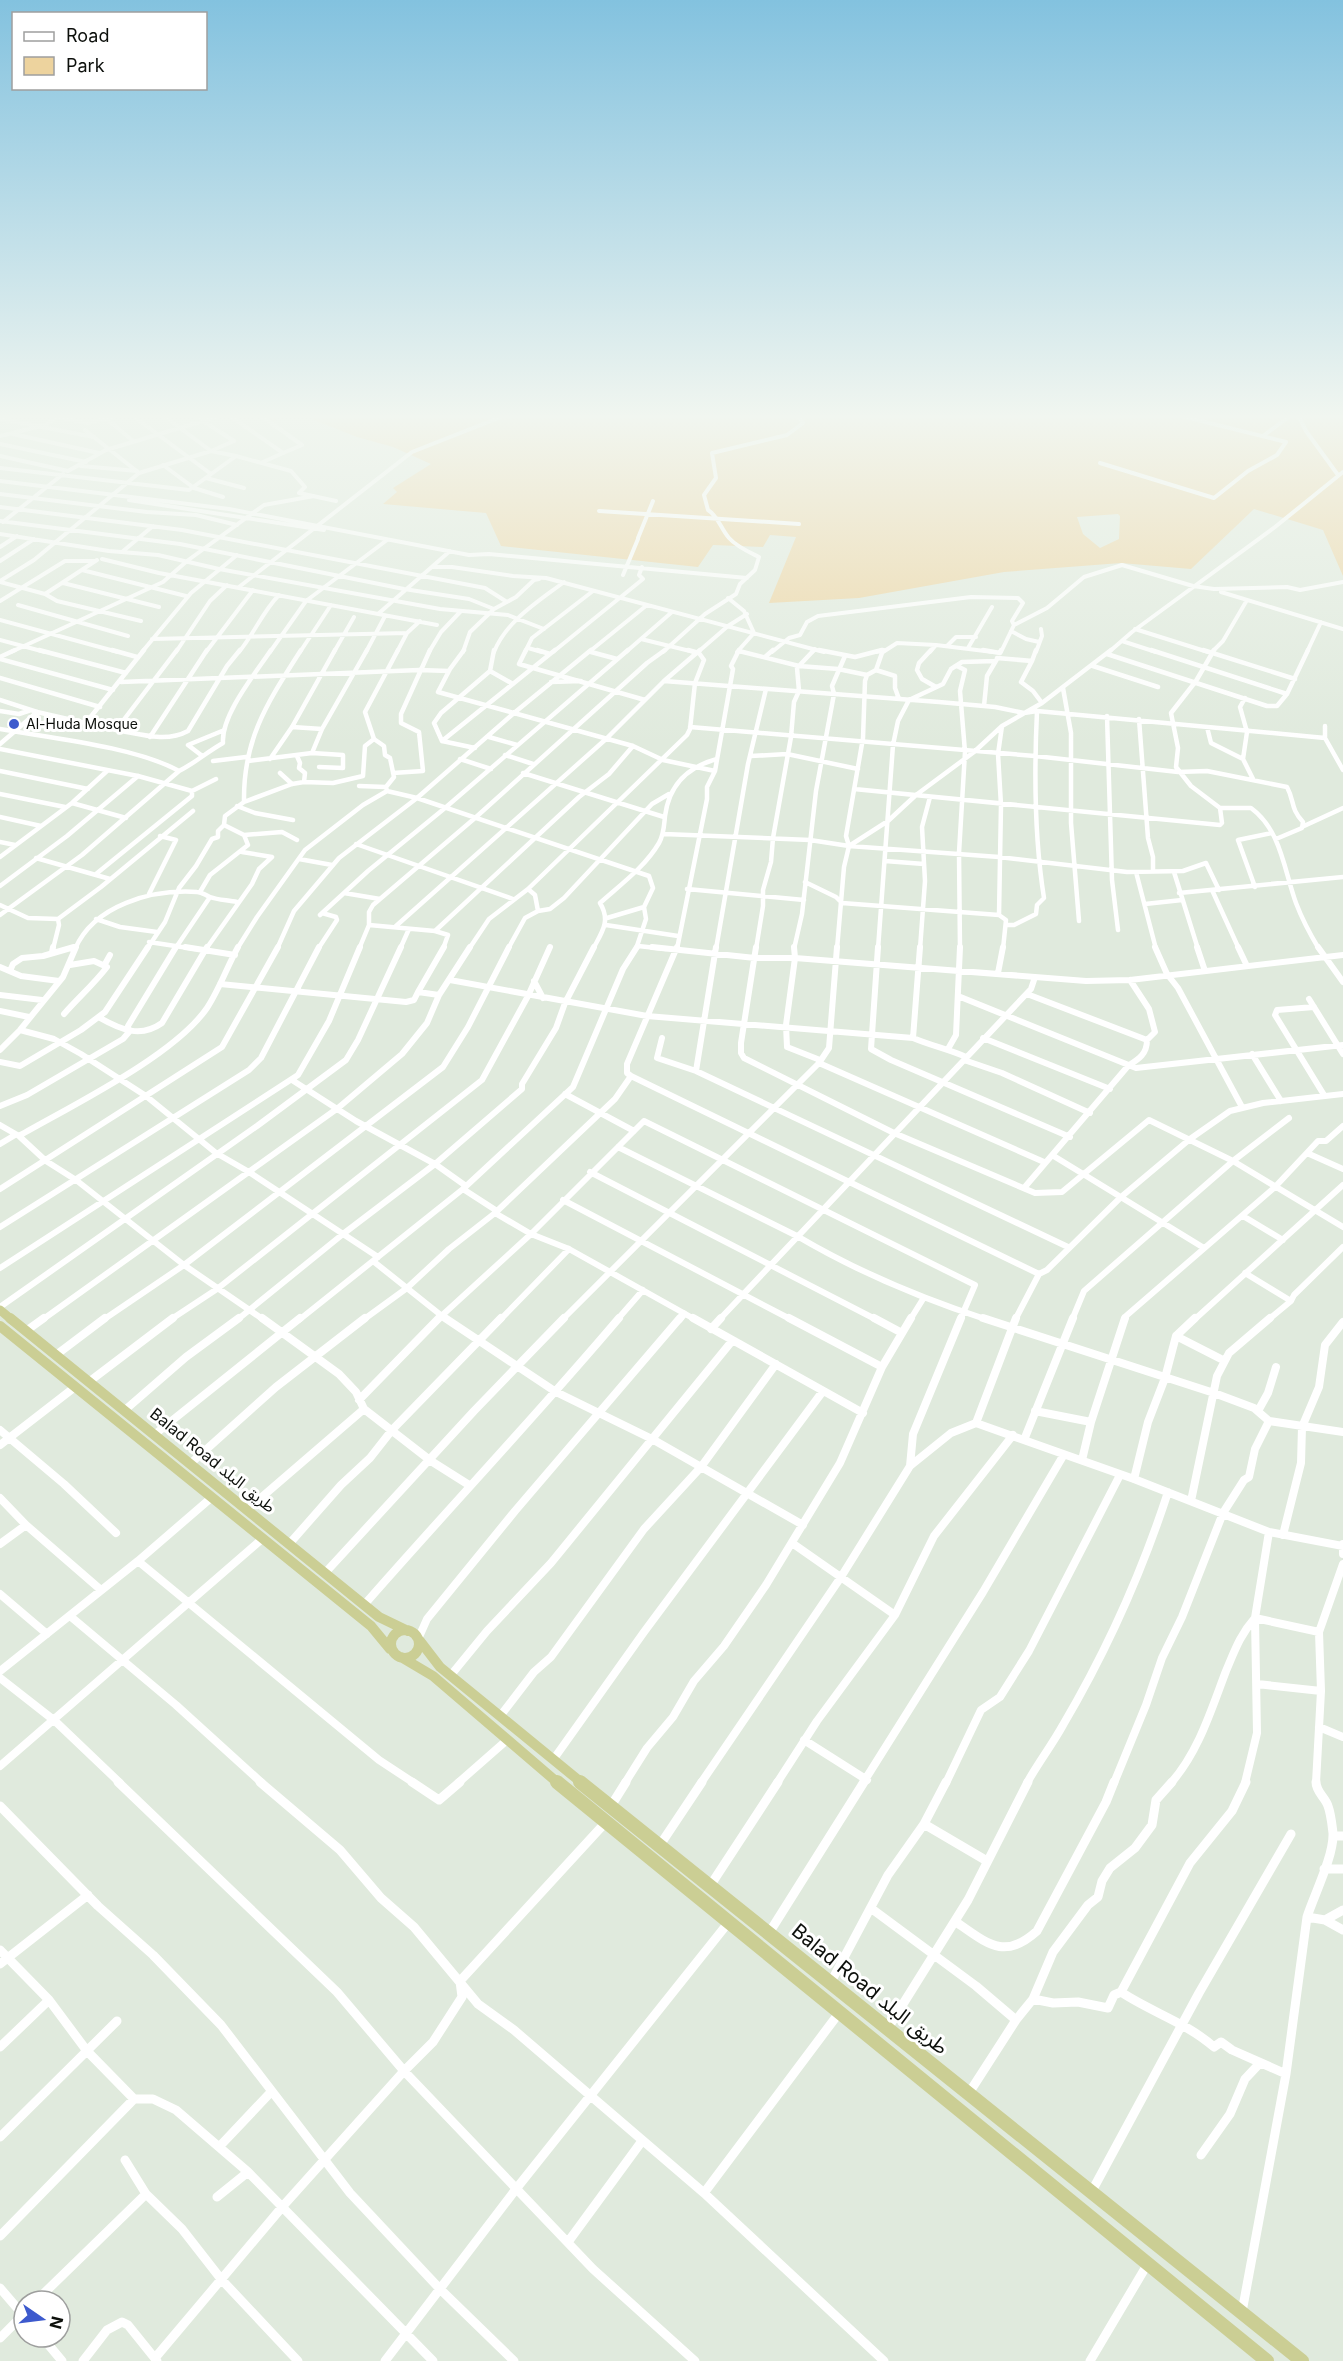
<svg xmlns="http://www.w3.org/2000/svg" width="1343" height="2361" viewBox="0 0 1343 2361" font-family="Inter,'Noto Sans Arabic',sans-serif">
	<rect width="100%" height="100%" fill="#e0eadd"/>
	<!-- green -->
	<path fill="#edd39e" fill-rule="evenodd" d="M263 413H1343V576L1323 530 1254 509 1191 569 1121 563 1004 572 859 598 769 603 796 537 770 535 763 547 713 545 698 567 501 546 486 513 383 504 397 492 393 488 431 464 393 447 357 437 306 417 283 416 272 422ZM1118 514 1120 516 1119 539 1100 548 1083 534 1077 517Z"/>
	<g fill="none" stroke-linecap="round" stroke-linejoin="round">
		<!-- minor-far4 -->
		<path stroke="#fff" stroke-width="4" d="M35 413 88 423 127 413
			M100 413 133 441
			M129 413 211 474
			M192 413 203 421 226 413
			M226 413 283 453 263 462
			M257 413 302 445 283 453
			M1003 413 1130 415
			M1297 413 1306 431 1338 475
			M0 419 94 437
			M85 430 139 473
			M13 434 99 453
			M0 436 45 425 63 413
			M1263 436 1294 413
			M0 444 86 462
			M0 456 68 471 106 450 203 421 234 441 211 451 139 473 34 560 0 581
			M236 456 291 471 305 487 299 493 336 501
			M1100 463 1214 498 1248 471 1277 455 1286 442 1169 413
			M163 465 194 488 223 497
			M81 466 137 471
			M0 468 189 490 236 456 211 451 160 413
			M206 478 244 488
			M0 481 229 509 469 555 489 554 747 578
			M0 494 147 512 196 515 237 525
			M129 500 324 530
			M0 507 182 530 485 588 507 602
			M599 511 799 524
			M0 521 180 544 404 589 469 599 494 609
			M3 522 63 474
			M0 534 109 551 158 555 219 569 440 609 508 615 544 629
			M638 538 653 501
			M0 547 17 536
			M122 552 153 526
			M102 559 159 573 437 625
			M0 561 34 539
			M432 567H452L513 576 546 578 824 652
			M82 570 186 596
			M623 575 638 539
			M0 582 45 594 57 601 141 621
			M63 583 159 607
			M239 587 412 452 511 413
			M1221 592 1343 629
			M45 594 97 560
			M728 598 744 611 754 633 737 652
			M0 601 65 561H94
			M18 605 128 636
			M378 614 450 551
			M0 620 118 652
			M1135 629 1208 652
			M1011 631 1026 639 1039 642
			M152 639 407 633
			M641 639 694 652
			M0 640 45 652
			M1122 641 1156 652
			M947 646 956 637H976
			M528 648 542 652
			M968 648 992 607
			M739 651 742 652
			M11 652 163 582 187 561 264 505 314 496
			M142 652 191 593 237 555
			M176 652 210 601 227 585
			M206 652 253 590
			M239 652C254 634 263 611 279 595
			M270 652 306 601 387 540
			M300 652 331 605
			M334 652 354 617
			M366 652 385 616
			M397 652 407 633 420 621
			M429 652 441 632 461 611
			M463 652 470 632 494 609 516 597 534 580 539 579
			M494 652C506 621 539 601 564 582
			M525 652 532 638 593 591
			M553 652 643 579 639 575 642 567
			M589 652 647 605
			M626 652 672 612
			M663 652 705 614 736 594 740 584 755 570 759 557C749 552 737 547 729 538 721 529 718 516 708 510L704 495 716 478 712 453 787 435 803 423 796 413
			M698 652 728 626 747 614
			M772 652 789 638 800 635 807 622 818 616 971 597 1018 598 1023 603 1012 621 1014 625
			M812 652 815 649
			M876 652 883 650
			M883 652 897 643 936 645
			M930 652 936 645 993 652
			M1001 652 1014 625 1047 608 1084 577 1122 565 1193 586 1214 589 1287 587 1300 590 1343 582
			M1036 652 1042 636 1041 629
			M1109 652 1132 632 1275 527 1343 472
			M1212 652 1223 641 1247 600
			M1307 652 1321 622"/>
		<!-- minor-far3 -->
		<path stroke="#fff" stroke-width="4.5" d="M39 650 126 673
			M112 650 137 657
			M464 650 450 669 438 692 633 746 663 760 715 771
			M526 650 519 664 645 700
			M537 650 550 654
			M819 650 855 657 882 650
			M931 650 919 663 917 670 922 679 936 687
			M983 650 1000 653 1001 650
			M1151 650 1287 694
			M1203 650 1295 679
			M739 651 799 666 838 669 867 675
			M591 652 617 659
			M1107 654 1267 706H1277L1287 694 1308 650
			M0 657 15 650
			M765 657 773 650
			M997 658 1032 661 1021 682 1033 691 1042 703
			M0 659 113 690
			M1032 661 1036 650
			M957 666 965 670 960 691 965 752 959 853 960 949
			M1093 666 1158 687
			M876 670 895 676V688L899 699
			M490 671 513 684
			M0 678 100 707
			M664 681 939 702 995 707 1024 713 1037 711 1325 738 1343 770
			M121 682 419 670 449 671
			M551 682 581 681
			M1063 688 1071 733V823L1079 921
			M1245 698 1240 707 1247 732 1243 759 1253 779
			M0 700 37 712 116 730 177 650
			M984 706 987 676 997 659
			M0 711 19 714 31 710
			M1107 716 1112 880 1118 930
			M1139 719 1148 838 1153 857V870
			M85 724 144 650
			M1002 726 998 754 1001 805 999 915 1006 920 1003 949
			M1325 726V738
			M292 727 322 729 367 650
			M690 727 1035 756 1178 772 1207 771 1287 787C1295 802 1290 808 1303 822L1302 828 1276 839
			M1207 727 1211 743 1243 759
			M0 729C51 738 136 747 179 771
			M116 730C140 734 166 743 188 731L227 666 240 650
			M150 737 207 650
			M489 737 517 745
			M442 741 555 650
			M442 741 434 723 441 713 490 671 494 650
			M442 741 475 748
			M0 744 37 712
			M0 749 138 776 192 791V796L96 874
			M312 753 343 755V768L319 767
			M201 755 188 745 222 731
			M505 755 533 764
			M297 756 300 763 299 768 305 773 304 782 292 784 244 802C243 738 268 702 301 650
			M751 756 787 754 858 769
			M270 759 292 727 335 650
			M460 759 491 769
			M213 761 246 757
			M248 761 312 753 322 729
			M0 771 88 789
			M280 773 292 784
			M393 773 423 771 419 732 401 723V714L430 650
			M523 773 664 817
			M304 782 333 783 363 776 365 746 374 739 365 712 398 650
			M359 786 386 787
			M854 789 1220 825 1222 823 1220 808 1191 786 1176 767 1178 748 1171 713 1196 681 1214 650
			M192 791 216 779
			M387 791 417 798 649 876 653 888 644 907 646 919 636 949
			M0 794 65 807
			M72 803 126 818
			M237 806 255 813 293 820
			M1220 808H1251C1281 830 1284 870 1296 903 1302 919 1310 934 1319 949
			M0 817 41 826
			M1304 826 1343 808
			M664 834 810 840 849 846 999 857 1127 872 1183 871 1206 863 1219 890
			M244 835 282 832 297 840
			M0 842 15 845
			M356 844 513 899
			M849 846 888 821 916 795 974 752 1002 726 1042 703 1111 650
			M0 857 72 803 107 771
			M36 858 110 879
			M299 859 332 865
			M885 861 924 864
			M1136 872 1156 949
			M1174 872 1198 949
			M805 882 836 897 842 903 999 915
			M0 886 67 836 138 776
			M1255 887 1238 840 1272 833
			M687 889 804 900
			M1212 890 1239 949
			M200 892 210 875 248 845 244 835 224 825 225 816 244 802
			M344 893 380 899
			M1179 893 1343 877
			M149 894 176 840 160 836
			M1145 904 1182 900
			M0 905 28 918 58 919 101 887 193 811
			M538 911 550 909 564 898 652 804 669 794
			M0 915 82 855 179 771C195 763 207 752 223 743 221 715 255 674 271 650
			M320 915 368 871 445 808 628 650
			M607 918 644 907
			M96 919 120 927 157 932
			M369 925 435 931 448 935 443 949
			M606 925 678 936
			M1007 925H1014L1036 914 1037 905 1044 898C1034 836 1034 774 1037 711
			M396 926 606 739 664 681 700 650
			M435 931 579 797 609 774 633 746
			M149 942 195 949
			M638 946 666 949
			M53 949 59 925 58 919
			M71 949 75 947
			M75 949C94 905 152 889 197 892 202 892 205 895 210 897 218 900 228 900 237 902
			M147 949 165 922 179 888 196 866 212 839 218 837V831L224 825
			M175 949 210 897
			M206 949 252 884 259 869 272 857 242 852
			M237 949 257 917 305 850 363 805 387 791 386 787 394 777 390 758 385 755 384 746 374 739
			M277 949 294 911 339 858 417 798 514 713 591 650
			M318 949 337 920 336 917 322 913
			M359 949 369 925V912L373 905 475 818 647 663 665 650
			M400 949 409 929
			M469 949 489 919 528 889 687 735 690 729 695 683 704 660 699 653 688 650
			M508 949 525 918 538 911 535 895 528 889
			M593 949C602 932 611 921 600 903 620 885 645 867 659 843 664 834 664 826 665 816 669 785 687 767 717 759
			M677 949 707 799V787L715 771 733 669 731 666 739 650
			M716 949 748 764 766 689
			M756 949 763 906V890L771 862 773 838 791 737 794 702 799 691 797 668 814 650
			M794 949 802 914 816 791 834 694 832 686 845 656
			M837 949 844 867 849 846 846 836 863 738 865 681 867 675 876 670 883 650
			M878 949 893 745 898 721 909 700 943 684 951 669 962 662 995 661
			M920 949 925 881 922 827 930 797"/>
		<!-- minor-far2 -->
		<path stroke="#fff" stroke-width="6" d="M185 947 235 955
			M652 947 755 958H795L1086 981 1130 980 1343 955
			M756 947 741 1043V1053L744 1058 894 1133 1035 1193 1062 1192 1149 1120 1233 1161 1343 1227
			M794 947 795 958 786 1025 787 1047 820 1060
			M878 947 871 1049 891 1060 1070 1137
			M1155 947 1167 974 1178 988 1242 1107
			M1197 947 1205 971
			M1238 947 1247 966
			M1318 947 1343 982
			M52 952 53 947
			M105 964 110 955
			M0 967 21 976 59 981
			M10 971 13 964 22 958 43 956 74 947
			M998 973 1003 947
			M450 980 647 1016 913 1038C932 1046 948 1049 966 1057
			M534 981 543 998
			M220 984 406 1002 414 1000 418 992 439 995
			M418 992 444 947
			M1027 994 1147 1040
			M0 995 42 1000
			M958 996 1136 1068 1343 1045
			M1309 999 1343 1054
			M1314 1007 1277 1010 1275 1015 1324 1095
			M0 1011 29 1017
			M64 1014C78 998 94 984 107 967L94 961 70 965
			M100 1018C121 1030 141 1038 162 1023L207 947
			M20 1030 54 1039 81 1054 146 1096 216 1153 249 1172 378 1257
			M662 1038 657 1058 696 1071 1068 1247
			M913 1038 920 947
			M983 1038 1110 1089
			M948 1049 956 1035 960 947
			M0 1050 20 1030 63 977 76 947
			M1252 1054 1281 1101
			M964 1060 1002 1073 1090 1113
			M0 1062 20 1066 81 1030 105 1012 148 947
			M819 1063 1044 1162
			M696 1071 716 947
			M631 1076 1039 1274
			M292 1080 356 1121 435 1164 466 1186
			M565 1094 634 1131
			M0 1106 27 1095 123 1039 129 1032 128 1026 176 947
			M0 1125 19 1136 46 1161 76 1180 184 1265 264 1320
			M19 1136C71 1106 174 1056 207 1008 219 990 227 967 238 947
			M0 1144 15 1135
			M618 1147 797 1236C858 1272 920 1298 988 1320
			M1307 1153 1343 1169
			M1052 1155 1204 1248
			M590 1172 877 1320
			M1024 1188 1128 1066C1139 1059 1147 1054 1147 1040L1155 1032 1149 1009 1130 980
			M0 1189 222 1047 278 947
			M463 1189 497 1211
			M563 1200 792 1320
			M495 1213 531 1234 569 1249 696 1320
			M1243 1216 1283 1240
			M0 1227 249 1070 261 1058 319 947
			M373 1261 447 1320
			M0 1268 298 1075 329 1021 360 947
			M1245 1273 1291 1301
			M0 1307 257 1126 346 1060 358 1040 401 947
			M42 1320 338 1108 402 1054 427 1023 439 995 470 947
			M103 1320 184 1265 443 1067 468 1027 509 947
			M170 1320 217 1289 482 1080 528 996 550 947
			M237 1320 343 1234 435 1164 522 1089V1084L556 1028 565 1003 594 947
			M299 1320 463 1189 573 1087 623 969 637 947
			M363 1320 407 1288 449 1249 495 1213 615 1099 631 1076 627 1073V1064L677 947
			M437 1320 531 1234 644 1121 975 1285 960 1320
			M500 1320 569 1249
			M562 1320 819 1063 829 1048 837 947
			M617 1320 643 1290
			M719 1320 1031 989 1035 977
			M910 1320 923 1299
			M1015 1320 1039 1274 1047 1270 1121 1197 1190 1139 1230 1111 1263 1103 1343 1094
			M1072 1320 1084 1291 1233 1161 1289 1118
			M1125 1320 1126 1316 1275 1187 1318 1141H1326L1343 1126
			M1194 1320 1343 1185
			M1268 1320 1291 1301 1294 1295 1343 1247"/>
		<!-- minor-far1 -->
		<path stroke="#fff" stroke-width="8" d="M262 1318 339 1374 356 1392 364 1409 431 1461 469 1485
			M445 1318 556 1392 652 1439 803 1525
			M693 1318 863 1413
			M789 1318 882 1367
			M874 1318 902 1333
			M983 1318 1214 1393 1254 1408 1269 1421 1343 1432
			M711 1329 721 1318
			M26 1331 44 1318
			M1176 1336 1223 1360
			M56 1355 105 1318
			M90 1381 173 1318
			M359 1400 439 1318
			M125 1410 186 1357 239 1318
			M1035 1411 1091 1422
			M1258 1411 1268 1393 1276 1367
			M976 1423 1016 1318
			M0 1430 64 1484 116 1533
			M154 1435 300 1318
			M1024 1440 1073 1318
			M0 1445 75 1387
			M1082 1460 1091 1422 1125 1318
			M190 1464 276 1387 365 1318
			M910 1466 913 1434 961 1318
			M1134 1479 1148 1422 1165 1378 1176 1336 1195 1318
			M0 1498 26 1525 101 1590
			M1191 1501 1217 1376 1229 1353 1270 1318
			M248 1509 364 1409
			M1283 1535 1301 1463 1302 1427 1319 1387 1325 1345 1343 1322
			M290 1543 341 1485 370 1458 392 1430 501 1318
			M792 1543 895 1615
			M0 1544 26 1525
			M1343 1544V1554
			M138 1561 379 1760 414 1783
			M325 1573 474 1411 564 1318
			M0 1594 47 1634
			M364 1605C448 1509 536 1416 619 1318
			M70 1616 176 1705 262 1783
			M1255 1618 1319 1632
			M0 1671 138 1561 211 1498
			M451 1675 487 1631 551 1563 732 1341
			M0 1678 55 1721 120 1783
			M1257 1684 1321 1691
			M501 1715 534 1672 551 1657 644 1529 701 1467 776 1364
			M1319 1727 1343 1737
			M804 1740 867 1780
			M553 1760 644 1632 823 1391
			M0 1766 262 1539
			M458 1783 507 1740
			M625 1783 647 1748 673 1717 694 1681 724 1646 766 1585 840 1463 882 1367 911 1318
			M701 1783 841 1577 910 1466 951 1433 976 1423 1134 1479 1269 1532 1343 1546
			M777 1783 817 1721 895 1615 934 1536 1013 1435
			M863 1783 983 1592 1063 1456
			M946 1783 981 1710 1000 1697 1029 1651 1120 1475
			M1027 1783C1038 1763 1052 1745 1063 1725 1106 1652 1142 1572 1168 1492
			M1114 1783 1146 1705 1162 1658 1182 1617 1223 1513 1244 1480 1249 1477 1255 1449 1269 1421
			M1171 1783C1199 1751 1211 1710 1226 1671 1235 1650 1240 1635 1255 1618
			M1245 1783 1257 1733 1255 1618 1269 1532
			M1316 1783 1321 1691 1319 1632 1343 1564"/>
		<!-- minor -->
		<path stroke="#fff" stroke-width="9" d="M118 1782 337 1992 404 2071 593 2269 695 2361
			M260 1782 340 1850 381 1898 414 1927 478 2004 514 2030 704 2193 839 2013
			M412 1782 439 1800 460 1782
			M0 1806 98 1906 153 1955 221 2025 350 2193 440 2289 514 2361
			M611 1806 626 1782
			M924 1824 987 1861
			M1333 1836H1343
			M660 1845 702 1782
			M1324 1869H1343
			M710 1886 778 1782
			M872 1909 976 1986 1016 2020 969 2093
			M1307 1917 1325 1920 1343 1910
			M1325 1920 1343 1930
			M956 1922C987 1943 1004 1961 1037 1931L1106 1802 1114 1782
			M769 1933 864 1782
			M0 1950 49 2000 87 2051 134 2099H153L176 2110 248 2172 433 2361
			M0 1964 88 1895
			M831 1982 888 1875 924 1824 946 1782
			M1121 1992 1190 1863 1232 1811 1246 1782
			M1033 1999 1053 2003 1078 2002 1108 2008 1114 1995 1121 1992C1151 2012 1187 2023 1214 2047L1221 2042 1232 2050 1286 2074
			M1016 2020 1033 1999 1053 1952 1088 1905 1098 1897 1102 1881 1110 1868 1135 1848 1152 1825 1156 1800 1172 1782
			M888 2028 968 1900 1028 1782
			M0 2047 49 2000
			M0 2137 117 2021
			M219 2147 271 2092
			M1201 2155 1230 2114 1245 2079 1260 2063
			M125 2160 146 2194 182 2229 221 2279 298 2361
			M1092 2191 1199 1993 1291 1834
			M704 2193 884 2361
			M217 2197 248 2172
			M0 2236 134 2099
			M568 2242 642 2141
			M0 2288 24 2316
			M36 2301 146 2194
			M1242 2312 1286 2074 1307 1917C1314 1895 1334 1856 1333 1833 1332 1825 1331 1814 1328 1806 1325 1797 1316 1792 1316 1782
			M42 2337 62 2361
			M0 2338 24 2314
			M155 2358 283 2206 404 2071 433 2042 462 1997 460 1981 605 1823
			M83 2361 107 2330 122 2322 128 2325 157 2361
			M385 2361 516 2189 728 1923
			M1090 2361 1147 2265"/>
		<!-- tertiary-far1 -->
		<path stroke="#fff" stroke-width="7" d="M679 1320 684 1314"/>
		<!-- tertiary -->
		<path stroke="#fff" stroke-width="8" d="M419 1637 427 1619 515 1511 680 1318"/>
		<!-- trunk-far2 -->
		<path stroke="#cbce94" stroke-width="9" d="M0 1310 12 1320"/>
		<!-- trunk-far1 -->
		<path stroke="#cbce94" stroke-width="10" d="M10 1318 379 1617 408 1631
			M0 1326 371 1626 390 1649
			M391 1644a14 14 0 1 1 28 0a14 14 0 1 1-28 0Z
			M420 1641 440 1667 582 1783
			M401 1657 433 1676 558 1783"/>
		<!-- trunk -->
		<path stroke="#cbce94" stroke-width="14" d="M557 1782 1267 2361
			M580 1782 1302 2361"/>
	</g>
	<!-- sky -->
	<linearGradient id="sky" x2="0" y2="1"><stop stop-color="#83c2df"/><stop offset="0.56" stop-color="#f1f6f0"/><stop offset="1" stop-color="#f1f6f0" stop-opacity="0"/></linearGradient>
	<rect width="1343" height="744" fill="url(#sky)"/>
	<!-- markers -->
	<circle fill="#3d5acd" stroke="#fff" stroke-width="2" cx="14" cy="724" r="6"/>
	<g text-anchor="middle" stroke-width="6" stroke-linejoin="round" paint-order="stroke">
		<!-- far-poi labels -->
		<g font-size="14" fill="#0d100c" stroke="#fff" text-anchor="start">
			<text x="26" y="729">Al-Huda Mosque</text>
		</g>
		<!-- street labels -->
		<g font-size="16" fill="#0d100c" stroke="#fff">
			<text transform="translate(213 1460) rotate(39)" y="6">Balad Road طريق البلد</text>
		</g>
		<!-- near-street labels -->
		<g font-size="20" fill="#0d100c" stroke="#fff">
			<text transform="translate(870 1989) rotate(39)" y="7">Balad Road طريق البلد</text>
		</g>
	</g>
	<!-- legend -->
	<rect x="12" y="12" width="195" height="78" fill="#ffffff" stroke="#9e9f9e" stroke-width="1.5"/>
	<rect x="24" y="32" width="30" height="9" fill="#ffffff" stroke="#9e9f9e" stroke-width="1.5"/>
	<text x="66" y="42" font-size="18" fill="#0d100c">Road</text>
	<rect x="24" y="57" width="30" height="18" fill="#edd39e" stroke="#9e9f9e" stroke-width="1.5"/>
	<text x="66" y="72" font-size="18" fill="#0d100c">Park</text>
	<!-- north arrow -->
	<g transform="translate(42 2319) rotate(104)"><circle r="28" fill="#ffffff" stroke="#9e9f9e" stroke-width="1.5"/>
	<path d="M0-4.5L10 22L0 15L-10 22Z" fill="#3d5acd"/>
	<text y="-9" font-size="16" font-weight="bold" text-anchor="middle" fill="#0d100c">N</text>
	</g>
</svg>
